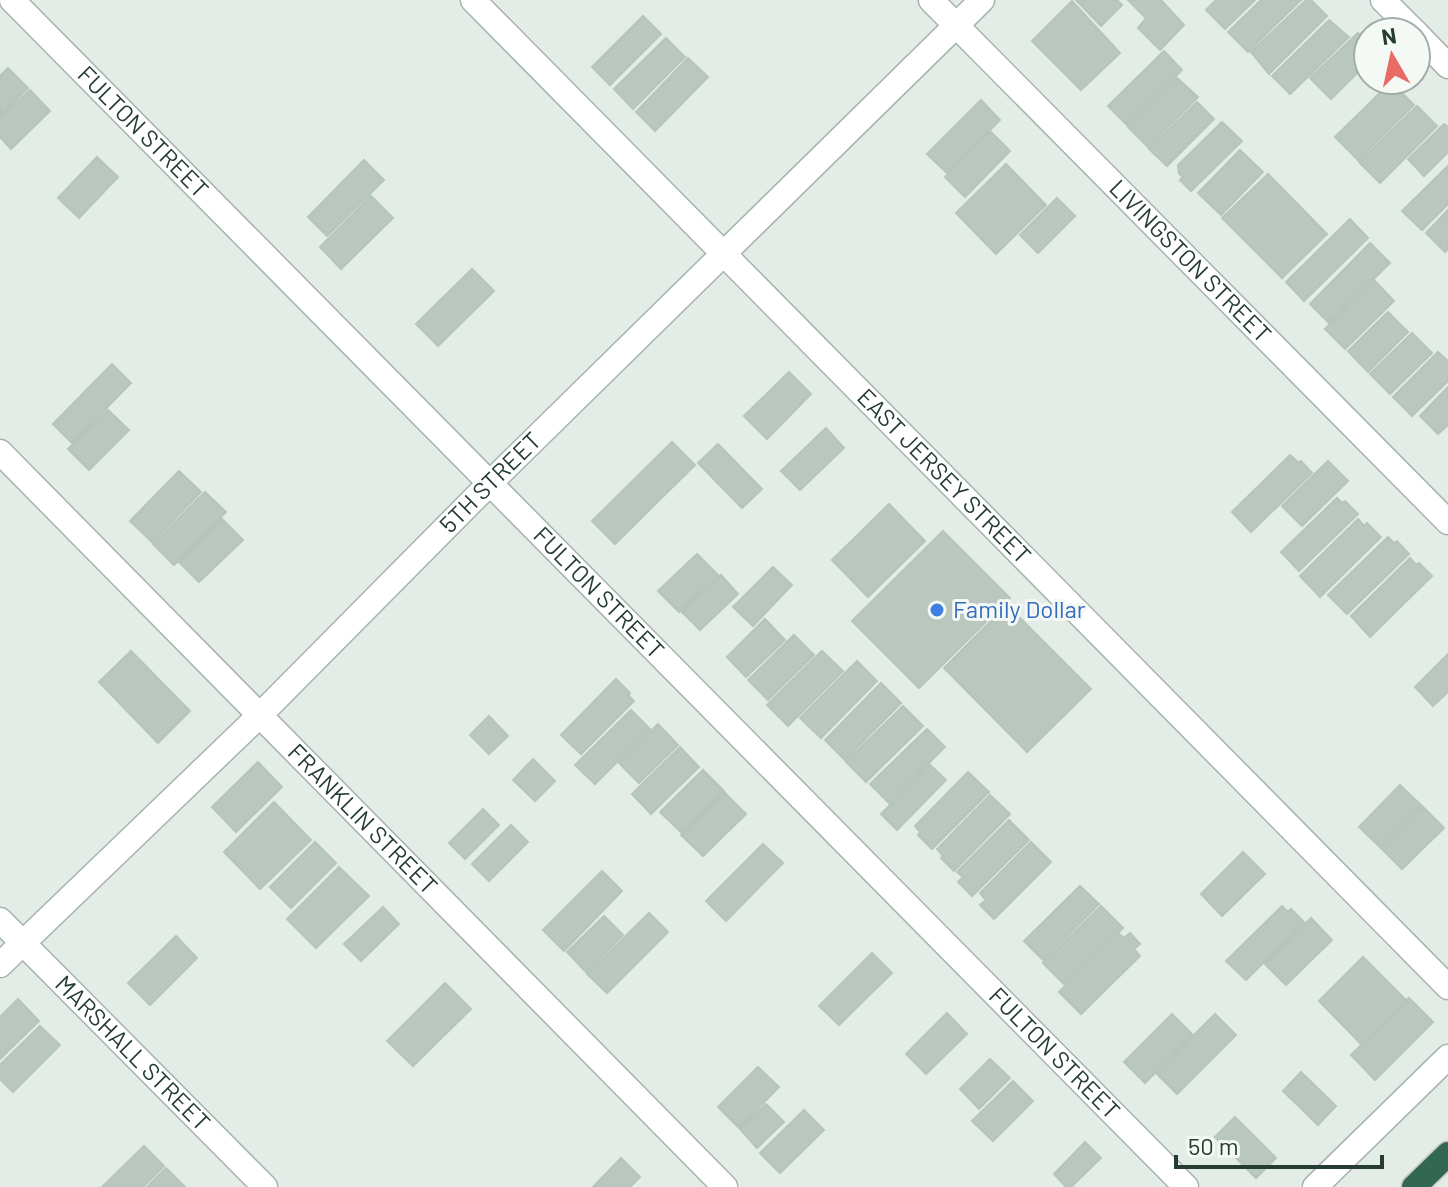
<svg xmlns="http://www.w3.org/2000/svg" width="1448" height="1187" viewBox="0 0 1448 1187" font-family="Barlow,sans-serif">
	<rect width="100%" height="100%" fill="#e3ece6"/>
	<!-- building -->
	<path fill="#b9c7bf" stroke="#b6c5bc" stroke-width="2" d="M1076 0H1117L1122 5 1101 26Z
		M1128 0H1161L1184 25 1160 50 1138 28 1146 18Z
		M1216 0H1255L1225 29 1206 10Z
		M1261 0H1301L1248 52 1228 32Z
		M1306 0H1311L1327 16 1269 74 1251 52Z
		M1072 1 1120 53 1081 90 1032 41Z
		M643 16 661 34 610 85 592 67Z
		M1329 20 1349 37 1290 94 1272 76Z
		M1358 33 1368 44V62L1331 99 1310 78Z
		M666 38 685 57 633 109 614 89Z
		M1164 51 1182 70 1127 125 1108 106Z
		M688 58 708 77 655 131 636 112Z
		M8 68 28 88 0 116V76Z
		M1177 78 1198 97 1148 147 1128 127Z
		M1391 82 1414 105 1358 160 1335 137Z
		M30 90 50 111 11 149 0 137V118Z
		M981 100 1000 120 947 173 927 154Z
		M1197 102 1214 119 1167 166 1149 149Z
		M1417 106 1437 126 1380 183 1359 162Z
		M1222 122 1242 141 1191 191 1180 180 1183 177 1179 174 1178 165Z
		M1444 124 1448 127V152L1424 176 1408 159Z
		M990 131 1010 151 965 197 945 177Z
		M1240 150 1263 172 1221 215 1198 193Z
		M97 157 118 177 79 218 58 198Z
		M364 160 384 180 327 236 308 217Z
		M1006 164 1046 205 996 254 956 213Z
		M1448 166V204L1422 230 1402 211Z
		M1268 174 1327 234 1282 278 1222 218Z
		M371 196 393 218 341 269 320 247Z
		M1057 198 1075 216 1038 253 1020 235Z
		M1448 210V249L1445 252 1426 233Z
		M1350 219 1368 238 1304 301 1286 282Z
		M1370 243 1390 263 1329 323 1310 304Z
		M472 269 494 291 438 346 416 324Z
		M1374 280 1394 301 1345 349 1325 329Z
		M1388 312 1408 332 1368 372 1348 351Z
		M1412 333 1432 353 1390 394 1370 374Z
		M1438 352 1448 361V381L1412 416 1393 397Z
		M112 364 131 383 72 443 53 424Z
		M789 372 811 394 767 439 744 416Z
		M1448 387V425L1438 434 1420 416Z
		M108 410 129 430 89 470 68 449Z
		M826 428 844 448 800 490 781 471Z
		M672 442 695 465 615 544 592 521Z
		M718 444 762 489 742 508 698 463Z
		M1290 455 1299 463 1301 461 1312 473 1251 532 1232 512Z
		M1328 461 1348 481 1302 526 1282 506Z
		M179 471 201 492 152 542 130 521Z
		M205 492 226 512 174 565 153 544Z
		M1337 498 1342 503 1345 501 1358 514 1299 571 1281 552Z
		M889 504 925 541 868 597 832 560Z
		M222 519 243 540 199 582 179 562Z
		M1358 519 1364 526 1367 523 1381 537 1320 597 1300 576Z
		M943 531 1010 598 919 688 852 621Z
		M1388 537 1394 543 1397 541 1409 554 1347 614 1328 595Z
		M697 554 718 575 679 612 658 591Z
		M1410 558 1416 565 1419 563 1432 576 1370 637 1351 616Z
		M773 567 792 585 753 626 733 607Z
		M721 575 738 594 700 630 682 612Z
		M1007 605 1091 689 1027 752 944 668Z
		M765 619 785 640 746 677 727 657Z
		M794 635 814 655 768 700 748 680Z
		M131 651 190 711 158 743 99 682Z
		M822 651 843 671 788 726 767 705Z
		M1448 654V692L1433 706 1415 687Z
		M857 661 877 681 821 738 800 718Z
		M616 679 630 693 628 695 634 701 581 754 561 735Z
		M881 683 901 703 845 760 825 740Z
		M903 706 923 726 866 782 846 762Z
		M631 710 650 729 595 784 575 765Z
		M489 716 508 736 489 754 470 735Z
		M658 724 678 745 639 783 619 763Z
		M927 729 945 747 889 803 870 784Z
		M680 747 699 767 651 814 632 794Z
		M533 759 555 781 535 801 513 780Z
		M258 762 282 787 236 832 212 807Z
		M930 765 946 780 897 830 881 814Z
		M703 770 724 791 682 833 660 812Z
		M968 772 989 792 932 849 918 835 920 832 915 826Z
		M1400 785 1422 806 1381 848 1359 827Z
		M725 793 746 814 703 856 681 835Z
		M990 795 1010 814 954 871 941 858 943 856 937 849Z
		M274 802 311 840 260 889 224 852Z
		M1423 807 1444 828 1402 869 1381 848Z
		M483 809 499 825 465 859 449 843Z
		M1009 820 1029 840 972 896 958 882 963 877 957 872Z
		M511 825 528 842 489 881 472 864Z
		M315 842 336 863 291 908 270 887Z
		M1031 842 1051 862 994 919 980 905 986 900 980 893Z
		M763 844 783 863 726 921 706 901Z
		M1243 852 1265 874 1222 916 1201 894Z
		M339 867 369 896 316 948 287 919Z
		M602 871 622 891 564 951 543 930Z
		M1080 886 1099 904 1043 960 1024 941Z
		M1101 906 1123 928 1065 985 1043 963Z
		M1282 906 1288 912 1291 909 1304 922 1246 980 1226 961Z
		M383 907 399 924 361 961 344 944Z
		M649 913 668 932 607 993 587 974Z
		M604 916 623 935 586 972 567 952Z
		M1311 918 1332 940 1286 985 1265 964Z
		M1118 933 1124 938 1130 933 1140 944 1134 949 1140 956 1081 1014 1059 992Z
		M176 936 197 958 150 1005 128 983Z
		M872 953 892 973 839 1025 819 1006Z
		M1363 957 1407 1001 1362 1045 1319 1001Z
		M445 983 471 1009 413 1066 387 1041Z
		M1409 998 1433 1022 1375 1080 1351 1055Z
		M18 999 39 1021 0 1059V1017Z
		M947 1013 967 1034 926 1074 906 1054Z
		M1172 1014 1193 1035 1145 1083 1124 1062Z
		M1215 1014 1236 1035 1177 1094 1156 1073Z
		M40 1026 60 1045 13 1092 0 1079V1065Z
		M990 1059 1010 1078 979 1109 960 1089Z
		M758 1067 779 1087 739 1128 718 1107Z
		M1301 1072 1336 1106 1318 1125 1283 1091Z
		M1013 1081 1033 1101 993 1141 972 1121Z
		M766 1104 784 1122 757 1148 740 1129Z
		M804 1110 824 1130 780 1173 760 1153Z
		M1235 1117 1276 1158 1256 1178 1215 1137Z
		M1085 1142 1101 1158 1071 1187H1066L1054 1174Z
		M144 1146 164 1166 143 1187H102Z
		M621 1158 640 1177 630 1187H593Z
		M166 1168 185 1187H147Z"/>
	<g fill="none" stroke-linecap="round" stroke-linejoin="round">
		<!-- minor casing -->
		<g stroke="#a6b4ac" stroke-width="27">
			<g id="minor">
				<path id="s1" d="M12 0 1186 1187"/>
				<path id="s2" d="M473 0 1448 987"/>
				<path id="s3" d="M931 0 1448 522"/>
				<path d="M1383 0 1415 32"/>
				<path d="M1416 33 1448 66"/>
				<path id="s4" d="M0 452 725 1187"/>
				<path id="s5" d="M0 920 265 1187"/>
				<path id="s6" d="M0 965 260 715 489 484 982 0"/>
				<path d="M1315 1187 1448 1057"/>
			</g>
		</g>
		<!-- highway casing -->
		<g stroke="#c2c8c5" stroke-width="27">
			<path id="highway" d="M1414 1187 1448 1154"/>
		</g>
		<!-- minor -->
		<use href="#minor" stroke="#fff" stroke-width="24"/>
		<!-- highway -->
		<use href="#highway" stroke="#326751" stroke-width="24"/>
	</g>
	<!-- markers -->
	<circle fill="#3f7fe0" stroke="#f4f9f5" stroke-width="3" cx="937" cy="610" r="8"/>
	<g text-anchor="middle" stroke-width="6" stroke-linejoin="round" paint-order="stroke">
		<!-- street labels -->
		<g font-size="24" fill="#243c31" stroke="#f4f9f5">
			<text dy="8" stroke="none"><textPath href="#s1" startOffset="186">FULTON STREET</textPath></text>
			<text dy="8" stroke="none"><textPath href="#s3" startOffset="368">LIVINGSTON STREET</textPath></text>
			<text dy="8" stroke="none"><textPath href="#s2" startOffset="670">EAST JERSEY STREET</textPath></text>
			<text dy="8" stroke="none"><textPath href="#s6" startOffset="688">5TH STREET</textPath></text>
			<text dy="8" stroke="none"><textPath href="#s1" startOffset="834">FULTON STREET</textPath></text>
			<text dy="8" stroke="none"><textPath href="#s4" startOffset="516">FRANKLIN STREET</textPath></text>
			<text dy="8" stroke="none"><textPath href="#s5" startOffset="188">MARSHALL STREET</textPath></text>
			<text dy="8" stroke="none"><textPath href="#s1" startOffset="1482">FULTON STREET</textPath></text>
		</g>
		<!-- shop labels -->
		<g font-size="24" fill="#366cbe" stroke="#f4f9f5" text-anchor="start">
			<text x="953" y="618">Family Dollar</text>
		</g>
	</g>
	<!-- north arrow -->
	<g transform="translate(1392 56) rotate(351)"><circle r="38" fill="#f4f9f5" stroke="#a1ada7" stroke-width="2"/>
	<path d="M0-6L14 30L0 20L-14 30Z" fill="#e96b65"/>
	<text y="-12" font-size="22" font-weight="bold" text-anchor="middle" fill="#243c31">N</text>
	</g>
	<!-- scale -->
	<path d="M1176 1155v12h206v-12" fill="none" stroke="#243c31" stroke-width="4"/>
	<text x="1188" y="1155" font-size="24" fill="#243c31" stroke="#f4f9f5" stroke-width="6" paint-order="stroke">50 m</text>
</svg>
